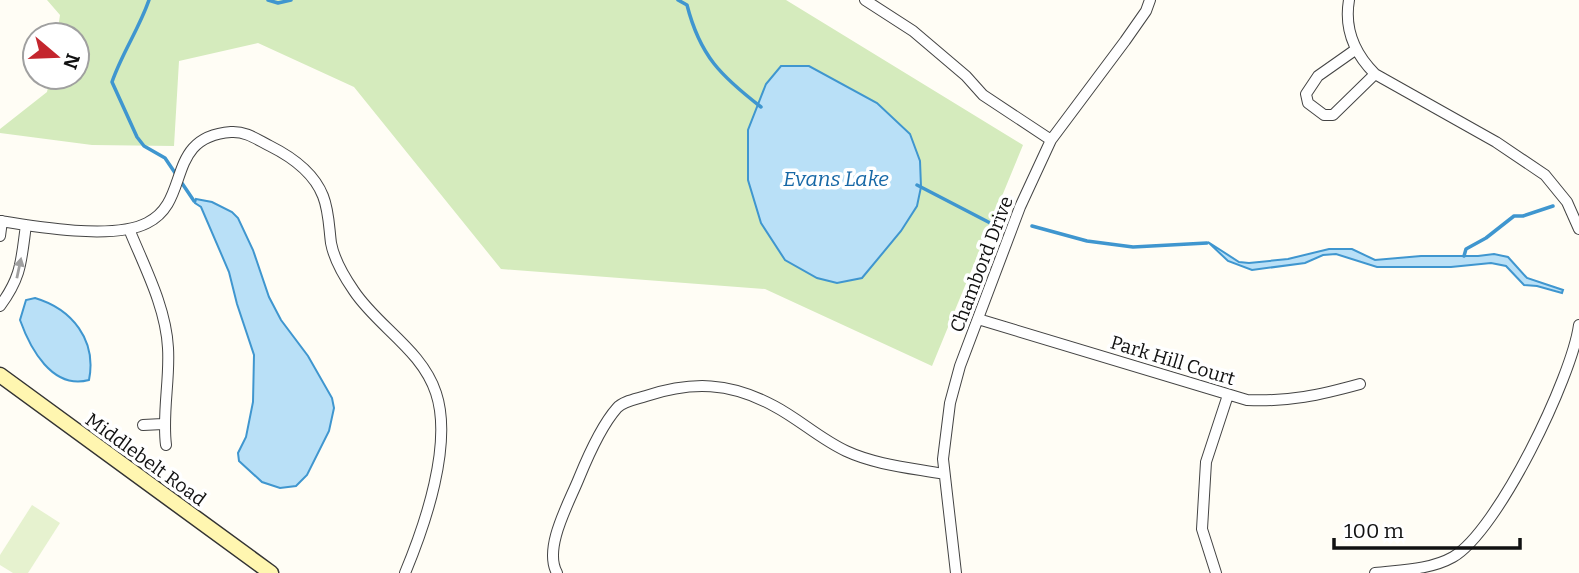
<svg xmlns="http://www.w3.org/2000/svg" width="1579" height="573" viewBox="0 0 1579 573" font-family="Bitter,serif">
	<rect width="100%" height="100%" fill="#fffdf5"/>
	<!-- green -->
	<path fill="#d5ebbd" d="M47 0H786L1023 145 932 366 765 289 501 269 354 87 258 43 179 61 174 146 92 145 0 133V129L47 92 50 77H77V35H57L60 15Z"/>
	<!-- pitch -->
	<path fill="#e6f2cf" d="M32 505 60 523 28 573H13L0 565V555Z"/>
	<!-- water -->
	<path fill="#b9e0f7" stroke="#3f96cf" stroke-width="2" d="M781 66H809L877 103 910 134 920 161 921 187 917 206 901 231 862 278 837 283 817 278 785 260 761 223 748 180V130L766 84Z
		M196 199 212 202 232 212 238 218 253 250 269 297 281 320 308 356 332 398 334 408 329 431 307 475 296 486 280 488 262 482 239 461 238 453 246 437 253 402 254 355 237 304 229 272 201 207 195 203Z
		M1208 242 1239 262 1249 263 1288 259 1329 249H1352L1375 260 1421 256H1478L1494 254 1508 257 1527 278 1563 290 1562 293 1537 286 1524 285 1506 266 1491 263 1451 267H1377L1336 254 1323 255 1305 263 1252 270 1228 261Z
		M35 298C72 309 97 340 89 380 52 390 30 348 20 320L26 300Z"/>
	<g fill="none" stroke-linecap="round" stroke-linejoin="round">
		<!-- stream -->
		<path stroke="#3f96cf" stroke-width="3.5" d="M149 0C139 29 122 53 112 82L137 137 144 146 165 158 194 201
			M268 0 278 3 291 0
			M678 0 687 5C700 56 721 76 761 107
			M917 185 996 226
			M1032 226 1087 241 1133 247 1207 243
			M1464 256 1466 249 1486 238 1514 216H1523L1553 206"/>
		<!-- street casing -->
		<g stroke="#444" stroke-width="12">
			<path id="street" d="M865 0 913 31 966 76 983 95 1051 140
				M1349 0C1344 29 1355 54 1375 74L1496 142 1545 175 1567 202 1579 229
				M1355 50 1318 76 1306 94 1308 103 1324 115H1333L1375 74
				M0 221C36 227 114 240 147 223 192 201 164 137 231 132 246 131 258 140 270 146 292 157 314 173 323 196 329 211 329 228 331 243 334 259 345 278 354 291 378 327 422 350 436 393 453 444 425 525 405 573
				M129 229C144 266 166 307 168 348 170 380 162 413 166 445
				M0 236 2 221
				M0 306C22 276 21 261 26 225
				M978 319 1247 400C1289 402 1320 395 1360 384
				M143 425 163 424
				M557 573C543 548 569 503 579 478 588 456 601 426 617 408 623 401 637 399 646 396 692 381 730 382 774 406 799 419 820 439 846 451 876 465 912 468 944 474
				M956 573 943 459 950 403 960 366 1020 207 1051 140 1125 41 1146 11 1150 0
				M1216 573 1202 529 1206 462 1228 395
				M1375 573C1400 570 1430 570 1453 557 1498 531 1572 377 1579 325"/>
		</g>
		<!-- secondary casing -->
		<g stroke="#333" stroke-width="17">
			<path id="secondary" d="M0 375 271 573"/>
		</g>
		<!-- street -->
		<use href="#street" stroke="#fff" stroke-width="10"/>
		<!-- secondary -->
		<use href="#secondary" stroke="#fff6b0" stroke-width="14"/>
	</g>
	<!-- one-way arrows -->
	<defs><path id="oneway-solid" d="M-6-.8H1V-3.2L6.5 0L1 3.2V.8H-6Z" transform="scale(1.75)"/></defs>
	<use fill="#a0a0a0" href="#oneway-solid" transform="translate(19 268) rotate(-78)"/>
	<g text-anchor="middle" stroke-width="7" stroke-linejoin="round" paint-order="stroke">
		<!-- street labels -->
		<g font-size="19" fill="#111" stroke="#fff">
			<text transform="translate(981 264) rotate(-69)" y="7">Chambord Drive</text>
			<text transform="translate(1173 360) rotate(17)" y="7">Park Hill Court</text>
			<text transform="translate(146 459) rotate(36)" y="7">Middlebelt Road</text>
		</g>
		<!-- water labels -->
		<g font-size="21" font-style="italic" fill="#1768a6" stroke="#fff">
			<text x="836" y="186">Evans Lake</text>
		</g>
	</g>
	<!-- north arrow -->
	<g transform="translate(56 56) rotate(109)"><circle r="33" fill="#ffffff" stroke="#a0a0a0" stroke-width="2"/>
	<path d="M0-5L12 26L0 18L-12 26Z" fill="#c4262e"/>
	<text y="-10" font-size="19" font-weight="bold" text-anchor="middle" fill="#111111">N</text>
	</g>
	<!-- scale -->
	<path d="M1334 538v10h186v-10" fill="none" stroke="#111111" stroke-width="3.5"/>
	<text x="1344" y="538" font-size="21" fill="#111111" stroke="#ffffff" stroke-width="5" paint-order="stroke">100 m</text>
</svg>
